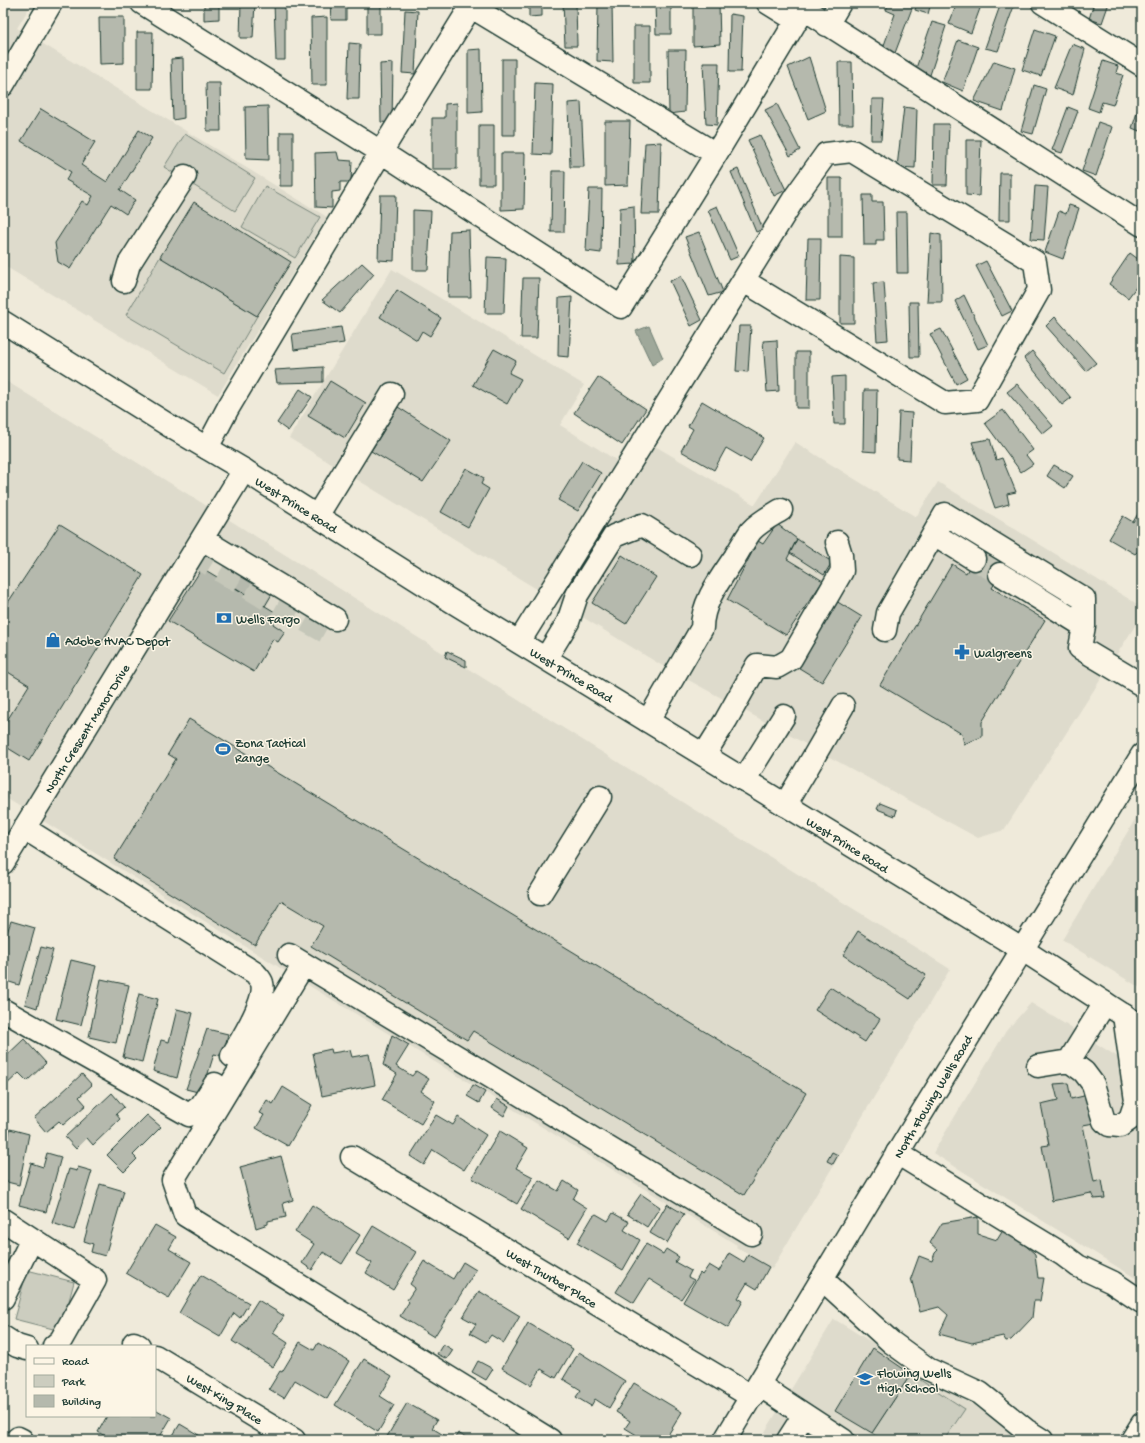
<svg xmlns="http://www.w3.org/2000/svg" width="1145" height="1443" viewBox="0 0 1145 1443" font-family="'Gochi Hand',sans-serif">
	<rect width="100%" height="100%" fill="#efeada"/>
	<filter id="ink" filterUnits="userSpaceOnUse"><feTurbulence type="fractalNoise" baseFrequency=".025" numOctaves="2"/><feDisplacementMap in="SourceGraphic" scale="8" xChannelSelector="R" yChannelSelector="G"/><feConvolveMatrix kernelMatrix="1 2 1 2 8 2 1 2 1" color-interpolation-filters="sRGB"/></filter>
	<g filter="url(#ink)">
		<!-- built -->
		<path fill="#dedbcc" d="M3 3H32L17 28 327 217 218 395 3 265Z
			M392 269 584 385 560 425 616 460 633 433 755 505 795 442 916 517 938 482 1142 607V615L1004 830 978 838 661 665 289 438Z
			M3 379 950 969 772 1269 736 1247 737 1245 290 974 32 814 6 798 3 802Z
			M1142 808V989L1062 940Z
			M1031 1003 1142 1072V1282L933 1153 1006 1031Z
			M834 1319 1030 1440H760Z"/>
		<!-- green -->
		<path fill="#cccdbf" stroke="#76857a" d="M185 134 255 178 235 211 164 167Z
			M265 186 320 217 295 258 242 227Z
			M160 257 257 316 224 373 126 315Z
			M27 1270 74 1282 61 1331 14 1319Z
			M911 1374 965 1409 944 1440H882L872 1433Z"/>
		<!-- water -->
		<path fill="#9fa89a" stroke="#6c7d71" d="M649 326 663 358 652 365 636 331Z"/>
		<!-- building -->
		<path fill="#b5b9ad" stroke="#1f3d34" d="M204 3H219V19L204 20Z
			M241 3H255L253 38H240Z
			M274 3H285V60H276Z
			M332 3H346V20H331Z
			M367 3H381V34H367Z
			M529 3H542V16L529 17Z
			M563 3H576L577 46H565Z
			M598 3H612L613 62 597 61Z
			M655 3H671V34H656Z
			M693 3H719L720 44 693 46Z
			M889 3H914L895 53 883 48 895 14 886 10Z
			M917 3H931L928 14 915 10Z
			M957 3H982L971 33 949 24Z
			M1001 3H1015L998 51 985 48Z
			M1094 3H1109L1102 23 1089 19Z
			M405 10 418 11 415 74 402 73Z
			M730 14 743 16 741 72H729Z
			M99 17H124V63L100 64Z
			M327 17V85H312L311 18Z
			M932 22 946 26 929 78 914 74Z
			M634 26H650V83H634Z
			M1035 29 1055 36 1041 76 1022 70Z
			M137 32H153L152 89H137Z
			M958 40 978 47 963 91 942 82Z
			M349 43 360 44 359 99H347Z
			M1072 44 1085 49 1073 95 1054 88Z
			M481 49 482 112 468 113V50Z
			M668 50H686L685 112 669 114Z
			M809 57 826 111 808 119 788 67Z
			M183 58 184 118 173 120 171 59Z
			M502 59H515V135H502Z
			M994 61 1015 68 1003 111 974 101Z
			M1103 61 1118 66 1116 73 1123 75 1113 105 1102 102 1099 112 1088 108Z
			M838 62H852L853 124H839Z
			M393 63 392 123 381 122 380 64Z
			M703 63H719L717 125 706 124Z
			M206 83H220L221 131H207Z
			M535 83 553 84 551 155 533 154Z
			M1034 85 1046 89 1033 134 1021 131Z
			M1142 97V132L1132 128Z
			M872 99H884L881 140H871Z
			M581 102 584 167H570L568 103Z
			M457 103V169H432V118H445V104Z
			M777 104 800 150 790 156 765 110Z
			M268 106 269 160 246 159 245 107Z
			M904 107 917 109 915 168 897 167Z
			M1068 107 1078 111 1062 153 1052 150Z
			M41 109 95 142 81 165 107 182 139 130 152 138 120 190 135 200 126 214 111 204 70 269 58 262 55 243 82 201 88 205 93 196 66 180 71 172 21 141Z
			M605 121H630L628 185 605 186Z
			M1098 122 1112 127 1096 176 1082 171Z
			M934 124H949L947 185H933Z
			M479 125H494V184H479Z
			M280 132H293V186H280Z
			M760 135 786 190 774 196 748 140Z
			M966 140H981L979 196 966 195Z
			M661 142 659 214H641L645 143Z
			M337 152 339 160 352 161 351 182H340V191L332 192V208L316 207 315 153Z
			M501 153H525L524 209 501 210Z
			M738 169 763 229 756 232 731 172Z
			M552 171H565L564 232H551Z
			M1000 173H1010V220H999Z
			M828 178H842V237H828Z
			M1035 186 1048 187 1044 240 1031 239Z
			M589 189H602L601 253 586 251Z
			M380 195H396L394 261 378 260Z
			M863 195H872V202H883L884 240H876V245H864Z
			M194 202 291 262 257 316 160 257Z
			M1069 205 1079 208 1063 259 1045 252 1059 211 1066 214Z
			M634 206 635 264 619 265 620 208Z
			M717 206 739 256 730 260 708 210Z
			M413 210 431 211 428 270H413Z
			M896 212H907L908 273H897Z
			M469 230 471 297H448L450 231Z
			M699 232 723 292 709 296 685 237Z
			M931 233 941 235 942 302H927Z
			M808 238H821L820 300H806Z
			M1130 253 1142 262V279L1128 298 1109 284Z
			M487 257 506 258 504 313H485Z
			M840 257 854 258V323H840Z
			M986 261 1012 311 1002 316 976 266Z
			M362 263 374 274 340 313 322 300Z
			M681 276 702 320 691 326 670 281Z
			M523 278H539L537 338H521Z
			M884 282 888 340 877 341 873 283Z
			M397 290 441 318 430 336 422 331 417 340 380 317Z
			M964 295 988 345 978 349 955 301Z
			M572 297 569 357 558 356 559 298Z
			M909 302H918L919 357H910Z
			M1055 317 1096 363 1086 371 1046 326Z
			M739 326H751L748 372 736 371Z
			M341 327 344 343 294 350 292 334Z
			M941 329 967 378 956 384 930 334Z
			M777 340 779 391 767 392 763 341Z
			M494 349 516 361 509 373 521 379 507 404 473 385Z
			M1032 351 1071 398 1062 405 1024 358Z
			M796 352H809V408H796Z
			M323 367V382L277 383 275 370Z
			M845 376V424H834L832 377Z
			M598 377 646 409 622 445 574 413Z
			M330 381 366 403 345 438 308 416Z
			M1017 384 1053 426 1043 434 1007 392Z
			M300 389 312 397 288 431 277 423Z
			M864 390H877L876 452 863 451Z
			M702 401 764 438 750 462 726 448 714 470 681 451 693 429 688 426Z
			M398 407 451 441 423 482 371 451Z
			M1003 410 1033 450 1026 455 1033 464 1021 472 985 423Z
			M899 412 912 413 910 460 897 459Z
			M990 439 996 460 1002 458 1016 492 1007 494 1009 504 995 508 972 442Z
			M582 461 601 473 578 511 558 500Z
			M1054 465 1073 476 1065 488 1047 476Z
			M466 468 484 478 481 484 489 489 468 527 441 512Z
			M1142 507V550L1140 549 1135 554 1109 539 1123 516 1133 522Z
			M60 524 143 575 29 761 3 745V727L29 685 3 669V610Z
			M777 524 797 539 787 559 823 581 786 635 727 600 758 541 763 544Z
			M797 539 832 562 824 575 790 553Z
			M979 551 1005 567 992 588 1045 620 982 722V737L964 744 962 734 880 685 952 564 966 573Z
			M622 555 656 577 626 624 592 603Z
			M233 564 275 589 265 606 223 580Z
			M202 568 280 615 273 624 285 632 278 642 273 639 254 672 168 621Z
			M836 601 862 617 822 682 796 666Z
			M447 651 466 660V667L445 657Z
			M189 719 806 1093 744 1195 473 1031 467 1040 311 946 323 926 281 901 255 945 114 859 176 759 168 754Z
			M880 803 897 810 895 816 877 809Z
			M11 921 35 928 19 985 3 980V945Z
			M858 931 926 975 910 999 843 955Z
			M41 947 53 950 37 1008 25 1004Z
			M71 960 96 966 81 1025 56 1019Z
			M101 979 129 985 116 1043 89 1037Z
			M830 987 880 1019 865 1042 815 1010Z
			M139 994 158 999 142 1062 123 1057Z
			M177 1009 193 1013 177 1078 153 1071 161 1040 169 1042Z
			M207 1029 228 1034 223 1056 214 1054 202 1093 186 1089Z
			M392 1035 409 1045 396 1066 412 1076 416 1071 429 1079 421 1091 435 1101 421 1124 382 1100 397 1074 383 1065Z
			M24 1039 46 1063 27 1081 19 1073 3 1088V1059Z
			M331 1049 332 1053 350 1050 352 1057 369 1054 375 1085 322 1096 313 1053Z
			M82 1074 92 1085 79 1097 86 1105 63 1125 59 1121 46 1132 34 1118Z
			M1068 1083 1071 1099 1088 1095 1094 1123 1083 1125 1094 1182 1102 1180 1105 1198 1094 1199 1091 1193 1052 1201 1042 1146 1049 1145 1041 1104 1058 1100 1054 1084Z
			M473 1085 485 1092 479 1103 467 1096Z
			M283 1087 312 1105 288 1146 256 1128 264 1115 259 1113 267 1100 273 1104Z
			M112 1093 124 1107 116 1114 120 1119 93 1145 87 1138 76 1149 65 1137Z
			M497 1099 509 1106 504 1116 492 1108Z
			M147 1115 161 1127 133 1155 137 1159 124 1172 107 1155Z
			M436 1115 453 1125 458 1117 486 1135 464 1170 433 1150 424 1165 410 1156Z
			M10 1129 29 1134 19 1185 3 1181V1161Z
			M500 1131 528 1148 516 1168 533 1177 517 1204 472 1178Z
			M832 1152 838 1155 833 1164 827 1161Z
			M47 1153 61 1157 46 1212 19 1205 31 1163 43 1167Z
			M281 1156 293 1200 283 1203 286 1217 268 1221V1224L256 1228 240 1167Z
			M78 1167 92 1171 74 1230 52 1223 69 1169 77 1171Z
			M539 1180 558 1191 564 1181 578 1190 573 1199 587 1208 569 1238 521 1209Z
			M100 1184 124 1191 105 1256 91 1252 93 1244 84 1241Z
			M641 1194 660 1207 647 1227 627 1214Z
			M667 1204 684 1214 667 1243 650 1233Z
			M312 1205 360 1235 342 1264 323 1252 312 1270 302 1263 314 1244 295 1232Z
			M613 1213 629 1222 624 1230 640 1240 623 1270 577 1243 593 1216 596 1214 608 1221Z
			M978 1217V1234L997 1240 1005 1227 1035 1254 1038 1278H1044L1040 1301H1034L1032 1318 1011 1340 1006 1341 1003 1336 972 1343 939 1334 948 1315 939 1307 920 1312 911 1278 919 1256 932 1261 935 1253 938 1250 930 1243 942 1223Z
			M155 1225 176 1237 169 1249 191 1262 169 1298 126 1273Z
			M373 1226 416 1252 393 1290 366 1273 372 1263 356 1254Z
			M646 1244 663 1254 666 1249 679 1257 675 1262 691 1271 688 1277 694 1280 681 1299 649 1279 634 1303 616 1292Z
			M729 1253 744 1262 748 1255 769 1267 757 1289 747 1283 738 1298 743 1301 728 1328 683 1302 700 1273 702 1275 709 1265 719 1271Z
			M424 1261 453 1279 463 1262 476 1270 434 1337 400 1316 409 1302 407 1300 415 1288 410 1284Z
			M201 1275 249 1303 240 1318 234 1313 220 1337 179 1313Z
			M479 1291 520 1316 504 1343 491 1335 486 1342 470 1333 476 1324 463 1317Z
			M258 1300 284 1316 273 1333 288 1343 273 1367 232 1341Z
			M528 1323 573 1349 556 1378 541 1369 531 1385 502 1368Z
			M300 1342 314 1350 318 1343 349 1361 327 1399 295 1380 284 1398 269 1389 280 1371 282 1372Z
			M443 1344 453 1350 447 1359 437 1354Z
			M873 1348 911 1374 872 1433 835 1411Z
			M579 1352 625 1381 609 1408 595 1399 591 1406 576 1397 581 1390 563 1379Z
			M3 1357H6L4 1389H3Z
			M364 1359 392 1376 380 1396 394 1405 378 1432 335 1405Z
			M478 1361 493 1369 486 1380 472 1372Z
			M634 1383 682 1412 665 1440H645L625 1428 630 1421 616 1412Z
			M407 1403 437 1420 432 1428 450 1439 449 1440H385Z
			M155 1409 171 1418 158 1440H112L98 1432 107 1416H155Z
			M180 1424 207 1440H170Z
			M458 1433 470 1440H454Z"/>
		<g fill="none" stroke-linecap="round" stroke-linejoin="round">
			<!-- minor-tunnel -->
			<path stroke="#c5c7b9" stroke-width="22" stroke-dasharray="22 11" stroke-linecap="butt" d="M192 554 273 603 327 633
				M974 559 1000 574"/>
			<!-- minor casing -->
			<g stroke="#1f3d34" stroke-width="25">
				<path id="minor" d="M142 3 381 152 621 307 716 154 807 3
					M465 3 716 154
					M768 3 797 21
					M1043 3 1142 65
					M804 9 1142 225
					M827 25 840 3
					M3 85 51 3
					M124 281 129 264 185 176
					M207 448 228 408 381 152 473 3
					M317 516 392 394
					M934 534 974 559
					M202 539 335 619
					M1000 574 1084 626
					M885 630 888 613 945 514 1084 599V626L1080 648 1142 685
					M519 642 795 197 826 154 852 151 1035 262 1039 290 977 400 945 403 744 281
					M546 658 568 622 577 595 614 536 642 525 690 555
					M648 721 702 628C702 602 721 578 735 557 740 549 745 539 751 531 759 522 771 516 781 510
					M704 755 726 720 757 665 777 667 791 659 842 571 841 555 837 542
					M744 780 784 716
					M785 805 806 770 843 706
					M24 828 255 973C257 976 261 979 262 983 267 1001 241 1040 232 1056
					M3 863 244 470
					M540 894 600 797
					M289 955 751 1234
					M304 964 173 1180 185 1215 550 1440
					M3 1010 189 1115 201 1106 215 1084
					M1069 1061 1084 1072 1093 1084 1104 1121 1109 1125 1120 1126 1130 1119 1136 1101 1124 1015
					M1038 1066 1069 1061 1105 1003
					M897 1153 1062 1254 1078 1266 1112 1282 1142 1302
					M352 1157 752 1397
					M3 1220 95 1280 61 1340 54 1346
					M822 1279 891 1342 928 1369 980 1393 1026 1430 1042 1440
					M3 1298 32 1239
					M3 1337 17 1346 27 1349
					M134 1343 139 1346
					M155 1356 294 1440
					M759 1385 843 1440
					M16 1440 18 1438 22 1440
					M788 1440 804 1415
					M1132 1440 1142 1424"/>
			</g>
			<!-- major casing -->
			<g stroke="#1f3d34" stroke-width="25">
				<path id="major" d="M3 322 173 428 244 470 443 596 1023 950 1142 1027
					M725 1440 915 1124 1142 755"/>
			</g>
			<!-- minor -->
			<use href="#minor" stroke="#fcf5e5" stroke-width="22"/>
			<!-- major -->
			<use href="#major" stroke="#fcf5e5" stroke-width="22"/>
		</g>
	</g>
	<!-- icons -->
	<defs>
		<g id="bank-bare" transform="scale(1.2)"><path d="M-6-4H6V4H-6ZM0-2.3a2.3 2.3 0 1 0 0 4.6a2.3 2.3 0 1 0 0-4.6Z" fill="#1f6fb2" stroke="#fcf5e5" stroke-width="2.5" paint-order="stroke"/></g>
		<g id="shop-bare" transform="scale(1.2)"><path d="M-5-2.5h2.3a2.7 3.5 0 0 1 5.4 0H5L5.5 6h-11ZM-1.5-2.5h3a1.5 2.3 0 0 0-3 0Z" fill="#1f6fb2" stroke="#fcf5e5" stroke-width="2.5" paint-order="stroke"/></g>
		<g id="pharmacy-bare" transform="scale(1.2)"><path d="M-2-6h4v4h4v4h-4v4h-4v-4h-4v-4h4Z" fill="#1f6fb2" stroke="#fcf5e5" stroke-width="2.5" paint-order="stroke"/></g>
		<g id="stadium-bare" transform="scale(1.2)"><path d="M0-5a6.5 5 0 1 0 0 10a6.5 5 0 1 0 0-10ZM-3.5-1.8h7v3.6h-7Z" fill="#1f6fb2" stroke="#fcf5e5" stroke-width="2.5" paint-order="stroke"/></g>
		<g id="school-bare" transform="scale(1.2)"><path d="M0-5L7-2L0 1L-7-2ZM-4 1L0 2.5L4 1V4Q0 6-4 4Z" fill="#1f6fb2" stroke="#fcf5e5" stroke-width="2.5" paint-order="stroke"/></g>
	</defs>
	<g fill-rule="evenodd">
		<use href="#bank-bare" x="224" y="618"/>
		<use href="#shop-bare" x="53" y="640"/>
		<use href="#pharmacy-bare" x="962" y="652"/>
		<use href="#stadium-bare" x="223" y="749"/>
		<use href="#school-bare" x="865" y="1379"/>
	</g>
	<g text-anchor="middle" stroke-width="3" stroke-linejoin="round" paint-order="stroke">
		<!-- street labels -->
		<g font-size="13" fill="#1f3d34" stroke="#fcf5e5">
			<text transform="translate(297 504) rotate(32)" y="5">West Prince Road</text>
			<text transform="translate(572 674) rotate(31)" y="5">West Prince Road</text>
			<text transform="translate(86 728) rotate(-58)" y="5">North Crescent Manor Drive</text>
			<text transform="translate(848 844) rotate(32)" y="5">West Prince Road</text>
			<text transform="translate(932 1096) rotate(-59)" y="5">North Flowing Wells Road</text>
			<text transform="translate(552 1277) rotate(31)" y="5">West Thurber Place</text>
			<text transform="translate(225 1398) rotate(31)" y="5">West King Place</text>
		</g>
		<!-- poi labels -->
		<g font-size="13" fill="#1f3d34" stroke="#fcf5e5" text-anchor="start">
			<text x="236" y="623">Wells Fargo</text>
			<text x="65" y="645">Adobe HVAC Depot</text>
			<text x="974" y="657">Walgreens</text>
			<text x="235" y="747">Zona Tactical<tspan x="235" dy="15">Range</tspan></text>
			<text x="877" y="1377">Flowing Wells<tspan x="877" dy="15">High School</tspan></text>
		</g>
	</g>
	<!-- margin -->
	<rect width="1145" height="1443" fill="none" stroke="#fcf5e5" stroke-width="16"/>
	<rect x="8" y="8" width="1129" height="1427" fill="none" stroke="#1f3d34" stroke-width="1.5" filter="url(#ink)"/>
	<!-- legend -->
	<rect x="26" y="1345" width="130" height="72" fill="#fcf5e5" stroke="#a4ab9e"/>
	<rect x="34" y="1358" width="20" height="6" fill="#fcf5e5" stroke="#a4ab9e"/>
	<text x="62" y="1365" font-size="12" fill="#1f3d34">Road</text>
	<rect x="34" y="1375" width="20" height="12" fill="#cccdbf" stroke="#a4ab9e"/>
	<text x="62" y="1385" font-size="12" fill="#1f3d34">Park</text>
	<rect x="34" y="1395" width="20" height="12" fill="#b5b9ad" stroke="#a4ab9e"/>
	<text x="62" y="1405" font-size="12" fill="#1f3d34">Building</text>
</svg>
